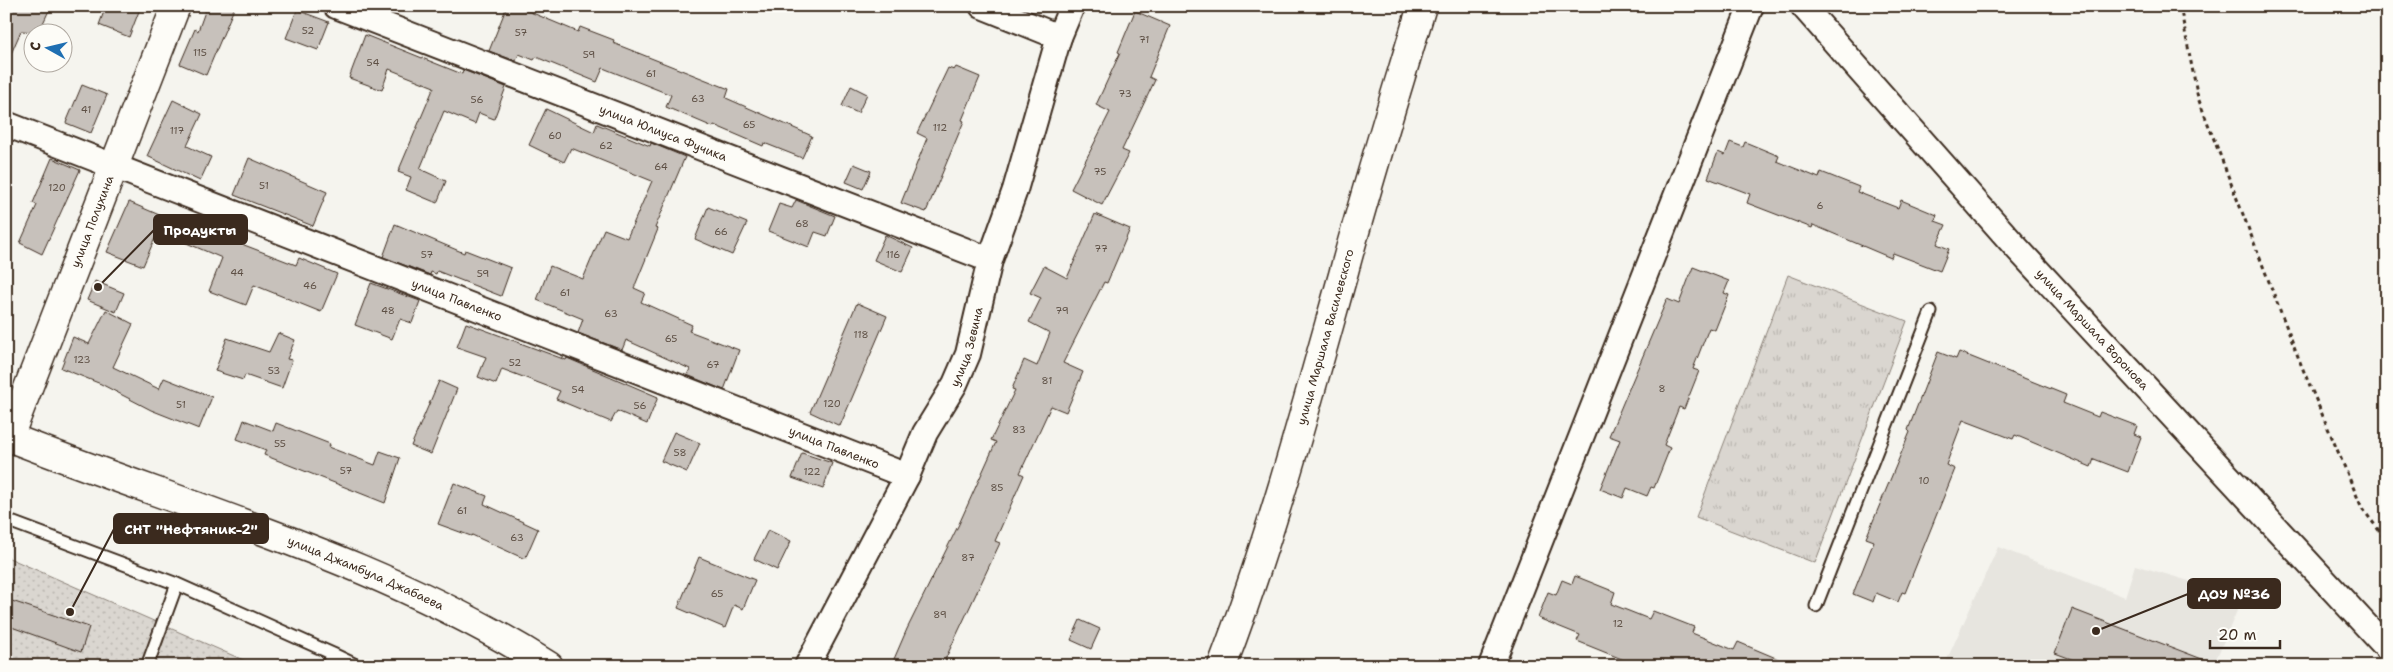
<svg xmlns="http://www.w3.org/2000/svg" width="2393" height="672" viewBox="0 0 2393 672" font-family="'Shantell Sans',sans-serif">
	<defs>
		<pattern id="park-tufts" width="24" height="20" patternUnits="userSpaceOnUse" patternTransform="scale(1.25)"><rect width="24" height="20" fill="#dad6d0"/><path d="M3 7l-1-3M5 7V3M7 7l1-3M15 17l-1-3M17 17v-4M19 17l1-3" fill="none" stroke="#bcb8b2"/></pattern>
		<pattern id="garden-dots" width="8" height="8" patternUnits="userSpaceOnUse" patternTransform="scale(1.25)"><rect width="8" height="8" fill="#dad6d0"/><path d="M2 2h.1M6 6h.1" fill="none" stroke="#bcb8b2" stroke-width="1.8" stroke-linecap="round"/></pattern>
	</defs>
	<rect width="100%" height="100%" fill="#f5f4ee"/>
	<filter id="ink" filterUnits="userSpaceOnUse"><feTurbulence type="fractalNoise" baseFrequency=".02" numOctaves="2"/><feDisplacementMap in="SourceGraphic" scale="10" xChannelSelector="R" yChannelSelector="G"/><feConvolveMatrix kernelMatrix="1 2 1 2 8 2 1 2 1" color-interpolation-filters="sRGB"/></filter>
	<g filter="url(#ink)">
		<!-- built -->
		<path fill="#e7e5df" d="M1998 547 2125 597 2135 565 2243 597 2213 666H1944Z"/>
		<!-- park -->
		<path fill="url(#park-tufts)" stroke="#8a8077" d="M1788 275 1907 321 1815 563 1696 517Z"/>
		<!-- garden -->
		<path fill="url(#garden-dots)" stroke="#8a8077" d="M6 556 9 558 257 666H6Z"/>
		<!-- building -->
		<path fill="#c7c1bb" stroke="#3b2a1e" d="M6 6H51L39 32 21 31 6 65Z
			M106 6H141L129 37 99 25Z
			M207 6H235L206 75 180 64 195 29 198 31Z
			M507 6H516L578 32 580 27 614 40 613 43 729 89 726 98 812 136 802 158 764 143 763 146 714 125 713 127 666 107 671 95 603 68 597 82 536 57 534 60 519 54 516 61 489 51Z
			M297 10 329 22 318 50 286 38Z
			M1135 11 1170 26 1149 77 1155 80 1122 150 1129 153 1102 205 1071 189 1110 112 1096 105 1120 53 1118 52Z
			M365 35 462 74 463 70 506 87 494 119 479 113 475 124 444 111 420 169 446 181 437 203 406 190 411 177 398 172 434 87 389 69 382 90 349 78Z
			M956 67 980 77 962 120 964 121 926 212 901 203 927 138 917 133 948 68 954 70Z
			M82 85 107 95 91 133 66 123Z
			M851 86 867 94 858 113 842 106Z
			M173 100 202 114 187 146 211 157 200 181 147 156Z
			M546 109 594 132 597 124 650 146 651 143 685 157 655 228 658 229 634 288 645 293 641 302 692 325 689 331 739 350 724 390 687 375 690 369 626 340 622 350 578 333 583 319 537 300 550 266 583 279 604 229 627 238 652 181 571 148 564 162 529 145Z
			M1730 142 1743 147 1745 142 1779 156 1777 161 1819 178 1821 172 1859 187 1857 192 1898 208 1901 200 1937 215 1935 221 1946 225 1937 244 1949 249 1940 271 1893 253 1891 258 1813 225 1812 228 1747 203 1750 194 1708 178 1718 152 1725 155Z
			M52 158 80 170 42 254 20 243 37 205 33 203Z
			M249 158 327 192 313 226 234 195Z
			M854 164 871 171 863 189 846 182Z
			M796 200 835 216 827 236 815 232 809 247 768 231 779 204 792 208Z
			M129 202 164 217 143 266 107 252Z
			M708 207 747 223 732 255 695 239Z
			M1095 214 1130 229 1107 283 1104 282 1063 363 1083 372 1066 412 1051 406 1020 473 1024 475 995 541 1000 543 942 666H891L907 629 959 524 996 442 991 440 1015 390 1012 389 1024 360 1037 366 1050 333 1029 322 1041 298 1030 293 1044 266 1067 278Z
			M194 219 215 228 213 233 296 265 299 258 337 274 321 312 254 285 246 305 209 291 222 258 184 242Z
			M395 224 464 253 465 250 511 268 501 296 437 271 436 274 431 272 430 275 383 257Z
			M885 235 913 248 902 272 874 260Z
			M1693 267 1729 281 1724 293 1729 295 1715 330 1709 328 1693 369 1699 371 1684 409 1679 407 1664 445 1670 448 1654 488 1651 487 1647 496 1627 488 1623 498 1600 489 1620 440 1609 436 1667 299 1679 304Z
			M95 281 124 293 116 312 87 300Z
			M371 283 420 301 412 323 400 319 392 339 355 325Z
			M857 303 887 316 840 426 810 412Z
			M106 310 133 324 113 367 159 389 164 378 212 397 199 429 151 410 101 384 61 368 73 337 89 344Z
			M466 323 566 360 567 358 658 397 647 424 617 411 611 422 556 399 560 391 502 369 496 384 478 377 486 357 457 347Z
			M278 333 295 340 287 359 292 360 282 388 245 375 243 380 215 371 227 338 269 352Z
			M1938 352 1956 359 1959 352 2066 395 2063 403 2098 417 2100 412 2137 426 2134 434 2141 437 2128 472 2094 459 2091 467 2015 435 2013 439 1963 420 1946 465 1955 469 1905 593 1902 592 1898 602 1876 593 1873 602 1853 594 1874 541 1866 538 1910 432 1908 430Z
			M439 381 457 389 431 454 411 446Z
			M244 420 273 431 276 423 330 444 328 447 375 465 380 451 400 458 385 503 264 455 266 450 237 439Z
			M674 432 700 443 687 472 661 461Z
			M802 453 832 463 823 489 792 478Z
			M454 483 487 496 484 504 538 529 525 559 472 535 471 536 438 524Z
			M768 530 791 541 777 570 754 559Z
			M699 557 755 580 743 609 734 605 725 628 678 608Z
			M1575 576 1615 592 1611 604 1649 619 1653 611 1694 627 1692 633 1734 650 1738 642 1795 666H1639L1577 641 1580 635 1538 618 1548 592 1556 595 1562 580 1572 584Z
			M6 599 89 627 81 652 6 625Z
			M2072 609 2215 664 2214 666H2090L2055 653Z
			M1080 620 1100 629 1091 649 1071 640Z"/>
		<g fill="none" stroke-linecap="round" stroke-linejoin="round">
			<!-- service casing -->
			<g stroke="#3b2a1e" stroke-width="15">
				<path id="service" d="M6 520 177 584 333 654 327 666
					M1816 606 1931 312
					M333 654 358 666
					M147 666 177 584"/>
			</g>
			<!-- minor casing -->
			<g stroke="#3b2a1e" stroke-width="28">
				<g id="minor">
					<path id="s1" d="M336 6 990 260"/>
					<path d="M982 6 1059 37"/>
					<path id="s2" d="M1803 6 2014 245 2387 648"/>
					<path id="s3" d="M6 124 907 476"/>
					<path id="s4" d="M807 666 907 476 925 433 955 384 968 354 990 260 1015 190 1059 37 1072 6"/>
					<path d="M1491 666 1751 6"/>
				</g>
			</g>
			<!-- secondary casing -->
			<g stroke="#3b2a1e" stroke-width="31">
				<g id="secondary">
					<path id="s5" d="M6 436C188 508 383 560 549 666"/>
					<path id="s6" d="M9 437 176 6"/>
					<path id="s7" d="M1222 666C1271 538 1306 407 1343 275 1367 185 1395 96 1422 6"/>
				</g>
			</g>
			<!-- path -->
			<path stroke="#3b2a1e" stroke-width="3" stroke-dasharray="4 4" stroke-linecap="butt" d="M2180 6 2198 98 2302 367 2362 508 2387 541"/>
			<!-- service -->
			<use href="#service" stroke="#fdfcf7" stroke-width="11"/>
			<!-- minor -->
			<use href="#minor" stroke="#fdfcf7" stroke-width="24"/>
			<!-- secondary -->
			<use href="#secondary" stroke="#fdfcf7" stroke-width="28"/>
		</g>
	</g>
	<g text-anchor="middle" stroke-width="4" stroke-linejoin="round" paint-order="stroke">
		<!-- number labels -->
		<g font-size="10" fill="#5e5045">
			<text x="308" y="34">52</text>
			<text x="521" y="36">57</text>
			<text x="1144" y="43">71</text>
			<text x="200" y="56">115</text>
			<text x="589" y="58">59</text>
			<text x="373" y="66">54</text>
			<text x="651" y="77">61</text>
			<text x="1125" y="97">73</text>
			<text x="698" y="102">63</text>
			<text x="477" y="103">56</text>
			<text x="86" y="113">41</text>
			<text x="749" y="128">65</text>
			<text x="940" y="131">112</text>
			<text x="177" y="134">117</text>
			<text x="555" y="139">60</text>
			<text x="606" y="149">62</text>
			<text x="661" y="170">64</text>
			<text x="1100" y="175">75</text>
			<text x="264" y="189">51</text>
			<text x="57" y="191">120</text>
			<text x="1820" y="209">6</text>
			<text x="802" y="227">68</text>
			<text x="721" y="235">66</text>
			<text x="1101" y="252">77</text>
			<text x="427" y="258">57</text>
			<text x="893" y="258">116</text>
			<text x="237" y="276">44</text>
			<text x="483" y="277">59</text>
			<text x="310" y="289">46</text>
			<text x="565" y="296">61</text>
			<text x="388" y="314">48</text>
			<text x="1062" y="314">79</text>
			<text x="611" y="317">63</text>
			<text x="861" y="338">118</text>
			<text x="671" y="342">65</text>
			<text x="82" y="363">123</text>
			<text x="515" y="366">52</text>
			<text x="713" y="368">67</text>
			<text x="274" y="374">53</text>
			<text x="1047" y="384">81</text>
			<text x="1662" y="392">8</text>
			<text x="578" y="393">54</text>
			<text x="832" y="407">120</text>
			<text x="181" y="408">51</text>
			<text x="640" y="409">56</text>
			<text x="1019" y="433">83</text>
			<text x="280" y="447">55</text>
			<text x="680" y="456">58</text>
			<text x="346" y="474">57</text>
			<text x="812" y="475">122</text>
			<text x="1924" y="484">10</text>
			<text x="997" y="491">85</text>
			<text x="462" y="514">61</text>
			<text x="517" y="541">63</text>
			<text x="968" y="561">87</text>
			<text x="717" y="597">65</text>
			<text x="940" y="618">89</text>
			<text x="1618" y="627">12</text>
		</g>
		<!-- street labels -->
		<g font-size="12" fill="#3b2a1e" stroke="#fdfcf7">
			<text dy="4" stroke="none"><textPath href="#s1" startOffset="351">улица Юлиуса Фучика</textPath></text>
			<text dy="4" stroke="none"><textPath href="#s6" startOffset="231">улица Полухина</textPath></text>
			<text dy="4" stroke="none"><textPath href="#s3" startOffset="484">улица Павленко</textPath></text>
			<text dy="4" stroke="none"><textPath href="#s2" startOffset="434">улица Маршала Воронова</textPath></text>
			<text dy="4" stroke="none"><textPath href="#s7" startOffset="345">улица Маршала Василевского</textPath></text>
			<text dy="4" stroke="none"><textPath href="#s4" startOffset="358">улица Зевина</textPath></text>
			<text dy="4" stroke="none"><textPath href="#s3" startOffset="889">улица Павленко</textPath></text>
			<text dy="4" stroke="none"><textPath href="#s5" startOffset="385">улица Джамбула Джабаева</textPath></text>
		</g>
	</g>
	<!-- callouts -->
	<path fill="none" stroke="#3b2a1e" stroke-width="2" d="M98 287L154 230M70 612L114 529M2096 631L2188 594"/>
	<g fill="#3b2a1e" stroke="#fdfcf7" stroke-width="2">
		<circle cx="98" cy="287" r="5"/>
		<circle cx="70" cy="612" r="5"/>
		<circle cx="2096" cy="631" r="5"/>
	</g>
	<g fill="#3b2a1e" stroke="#3b2a1e" stroke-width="2">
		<rect x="154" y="215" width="93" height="29" rx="5"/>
		<rect x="114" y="514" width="154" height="29" rx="5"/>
		<rect x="2188" y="579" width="92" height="29" rx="5"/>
	</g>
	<g font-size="14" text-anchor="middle" font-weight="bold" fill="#fff">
		<text x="200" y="235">Продукты</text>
		<text x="191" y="534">СНТ "Нефтяник-2"</text>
		<text x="2234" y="599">ДОУ №36</text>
	</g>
	<!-- margin -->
	<rect width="2393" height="672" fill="none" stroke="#fdfcf7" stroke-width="25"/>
	<rect x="12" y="12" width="2368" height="647" fill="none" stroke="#3b2a1e" stroke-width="2" filter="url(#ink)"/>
	<!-- north arrow -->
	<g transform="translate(48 48) rotate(278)"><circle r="24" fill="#fdfcf7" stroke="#afa8a0"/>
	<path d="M0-4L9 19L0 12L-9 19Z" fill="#1f6fb2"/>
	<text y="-8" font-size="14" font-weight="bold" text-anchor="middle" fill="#3b2a1e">С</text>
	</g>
	<!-- scale -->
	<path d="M2210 640v8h70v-8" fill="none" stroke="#3b2a1e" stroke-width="2.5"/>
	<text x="2218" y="640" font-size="15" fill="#3b2a1e" stroke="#fdfcf7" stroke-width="4" paint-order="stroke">20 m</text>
</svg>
